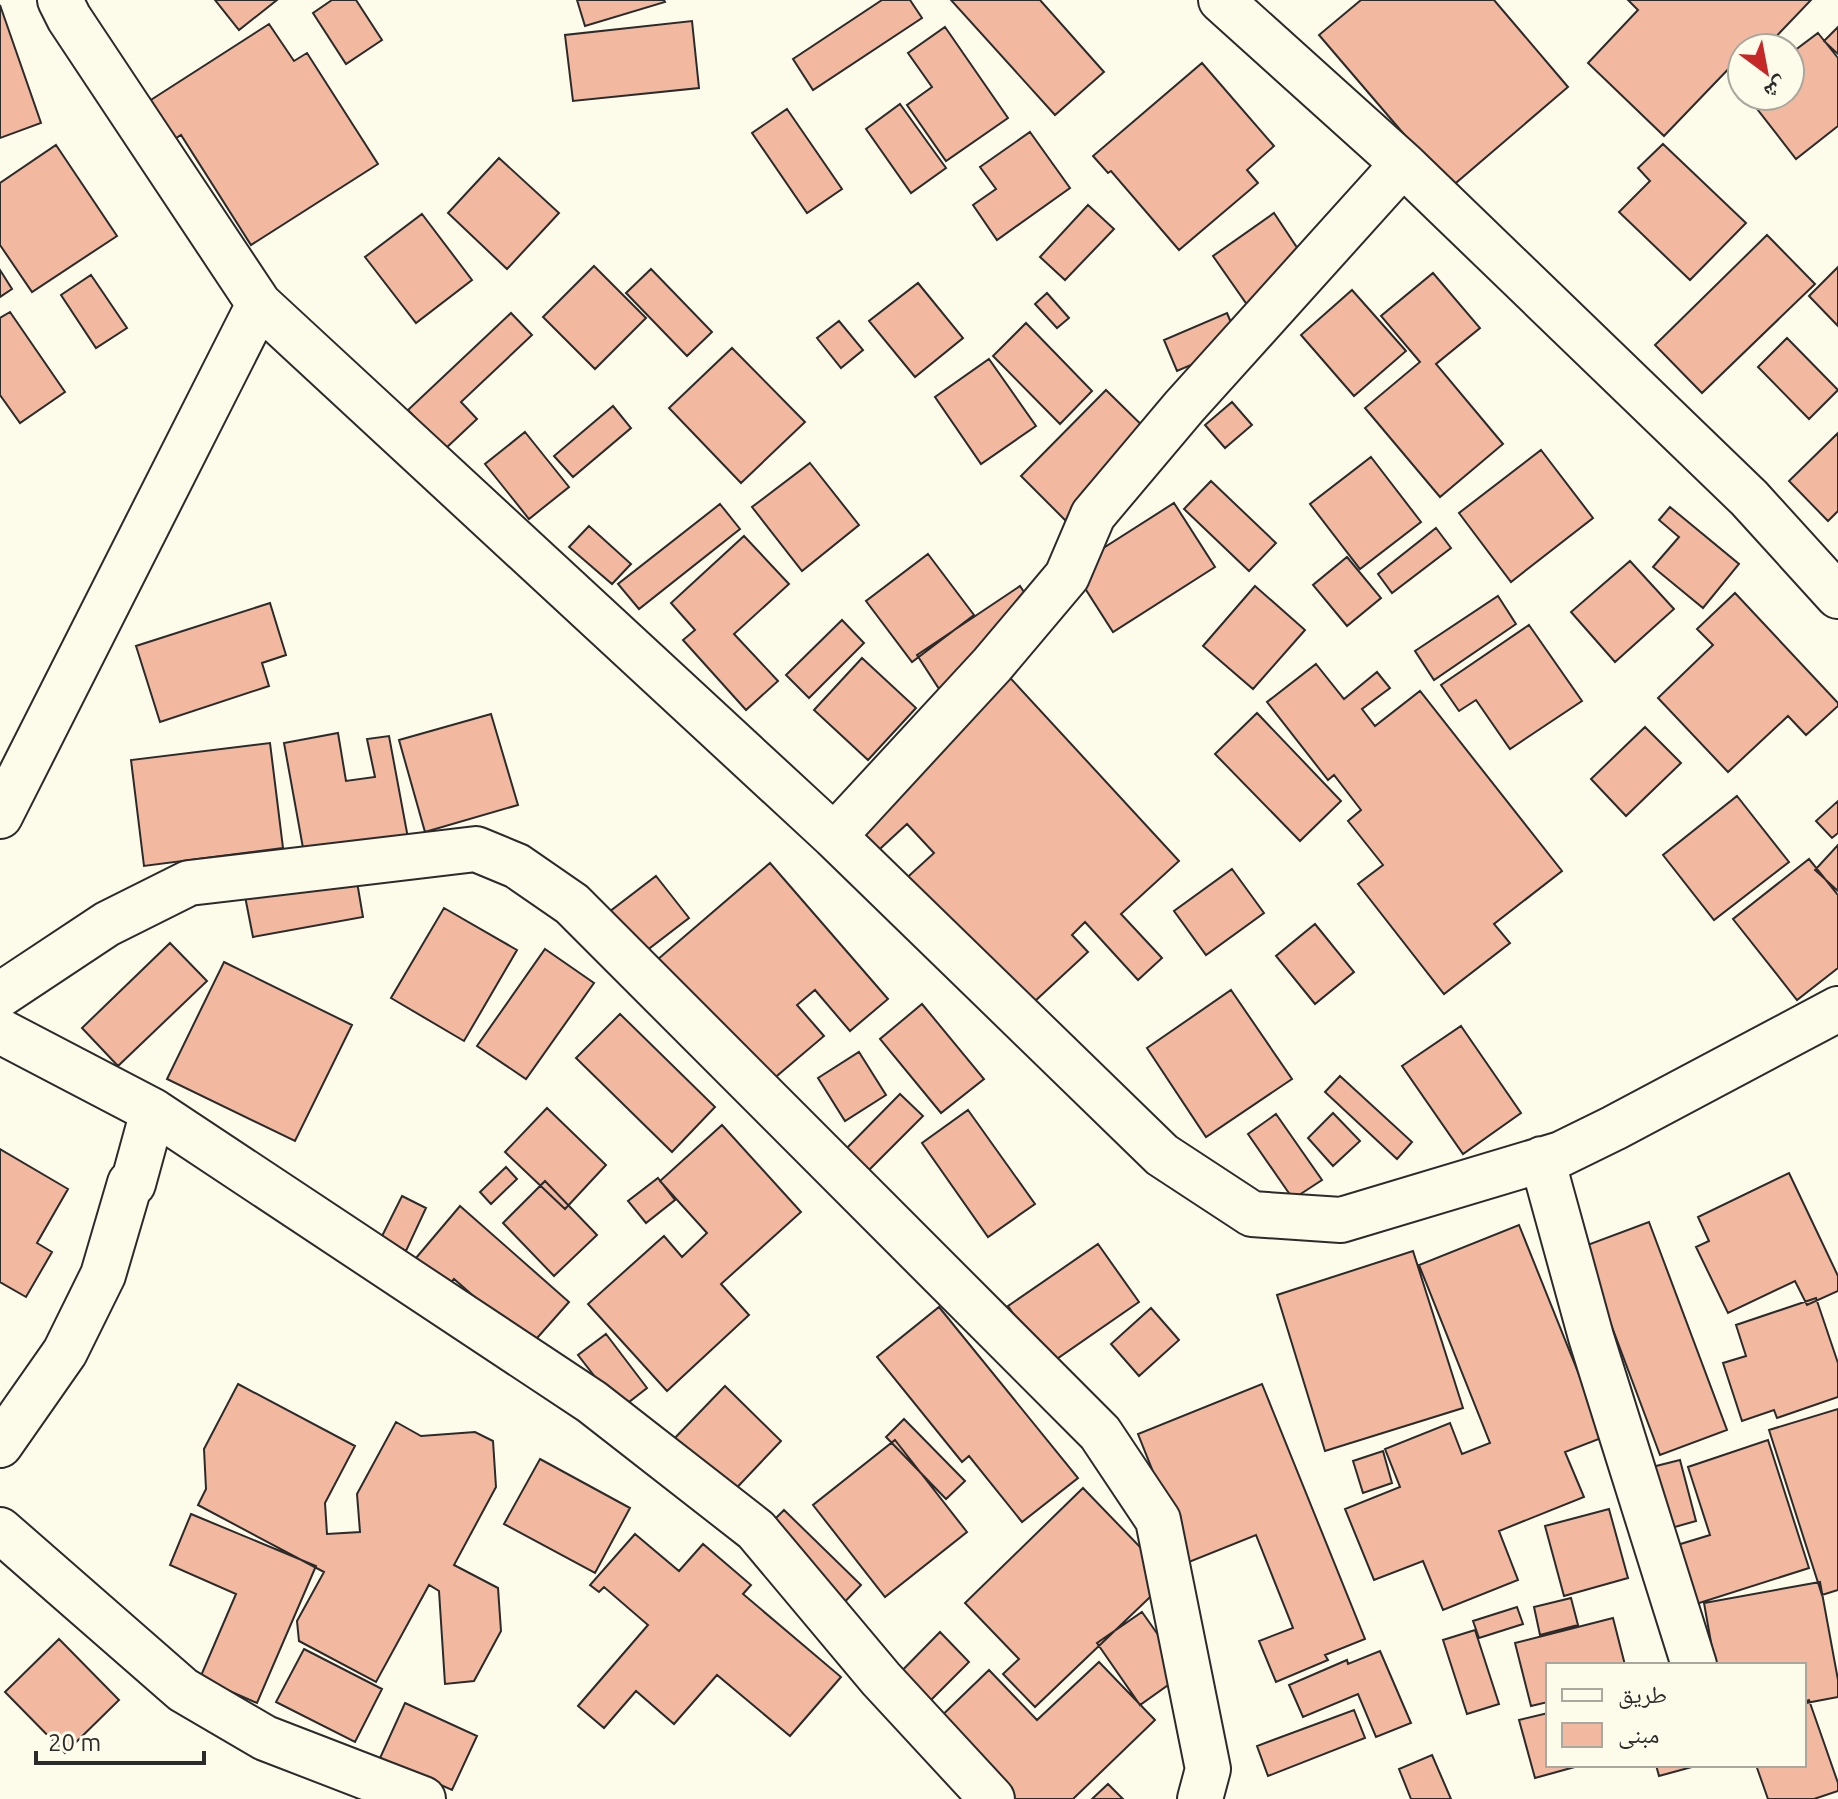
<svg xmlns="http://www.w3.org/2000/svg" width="1838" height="1799" viewBox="0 0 1838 1799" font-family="Ubuntu,'Noto Naskh Arabic',sans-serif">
	<rect width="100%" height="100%" fill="#fdfbea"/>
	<!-- building -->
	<path fill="#f2b8a0" stroke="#2b2b2b" stroke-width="2" d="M215 0H277L239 30Z
		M332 0H356L382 40 346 64 313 13Z
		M577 0H664L665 2 585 26Z
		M882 0H910L922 18 813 90 793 59Z
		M951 0H1040L1104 72 1055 115Z
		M1361 0H1494L1568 87 1450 188 1319 35Z
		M1628 0H1811L1765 48H1742V63L1738 59 1664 136 1588 63 1638 10Z
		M0 5 41 123 0 138Z
		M692 21 699 88 573 101 565 35Z
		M269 24 294 61 307 53 378 164 251 245 181 135 167 144 143 105Z
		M945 27 1008 118 946 161 907 105 932 87 908 53Z
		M1838 27V54L1824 41Z
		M1818 33 1838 58V126L1796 159 1747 96H1790V54Z
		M1202 63 1274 146 1247 170 1258 183 1179 250 1111 171 1108 173 1093 156Z
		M900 104 946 168 911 193 866 129Z
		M787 109 842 189 807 213 752 133Z
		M1030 132 1070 188 997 240 973 205 996 189 980 167Z
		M1663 144 1746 223 1690 280 1619 212 1650 181 1638 168Z
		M56 145 117 236 32 292 0 245V183Z
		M499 158 559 213 507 269 448 213Z
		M1088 205 1114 229 1065 280 1040 257Z
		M1274 213 1308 264 1248 306 1213 256Z
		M422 214 472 280 416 323 365 257Z
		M1767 235 1815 284 1702 393 1655 345Z
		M594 266 646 318 595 369 543 317Z
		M1838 267V326L1809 296Z
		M651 269 712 332 687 356 626 293Z
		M0 270 12 289 0 297Z
		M1433 273 1480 328 1436 364 1503 444 1440 497 1365 408 1420 362 1381 316Z
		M91 275 127 328 96 348 61 295Z
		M918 283 963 338 915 377 869 321Z
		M1352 290 1406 351 1354 396 1301 335Z
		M1047 293 1069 318 1057 328 1035 304Z
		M10 312 65 392 20 423 0 395V318Z
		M511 313 532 335 461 402 477 419 445 449 408 410Z
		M1227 313 1240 344 1177 371 1164 340Z
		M839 321 863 350 841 368 817 338Z
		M1026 323 1092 391 1060 424 993 356Z
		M1787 338 1838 390 1809 419 1758 367Z
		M732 348 805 422 741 483 669 408Z
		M989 359 1036 426 981 464 935 397Z
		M1106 390 1161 444 1075 530 1021 476Z
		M1232 402 1252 425 1225 448 1205 425Z
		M613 406 631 428 573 477 554 456Z
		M525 432 569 487 529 519 485 464Z
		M1838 433V511L1828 521 1789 481Z
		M1541 450 1593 518 1511 582 1459 513Z
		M1371 457 1421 522 1360 569 1310 504Z
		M810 463 859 525 802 571 752 507Z
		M1211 481 1276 543 1249 571 1184 509Z
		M1174 503 1215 567 1113 632 1072 568Z
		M720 504 740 529 639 609 618 584Z
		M1670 507 1739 564 1703 608 1653 567 1679 537 1659 520Z
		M589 526 631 564 612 584 569 547Z
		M1436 528 1451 548 1392 593 1378 574Z
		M744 536 789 584 734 634 778 681 746 710 683 640 695 630 671 603Z
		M928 554 974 615 912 662 866 601Z
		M1347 557 1381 598 1347 626 1313 585Z
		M1630 561 1674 609 1615 662 1571 612Z
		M1020 586 1048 628 945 698 917 655Z
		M1255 586 1305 630 1253 689 1203 646Z
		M1735 593 1838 703V706L1806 735 1788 716 1728 772 1658 698 1713 645 1697 629Z
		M1498 596 1516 624 1434 680 1415 651Z
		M270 603 286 655 262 663 269 686 160 722 136 646Z
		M842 620 864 643 809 698 786 675Z
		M1529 625 1582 701 1510 749 1476 700 1459 711 1441 685Z
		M862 658 916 708 868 760 814 710Z
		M1316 664 1344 699 1377 672 1390 688 1362 709 1375 726 1420 691 1562 871 1494 924 1510 943 1444 994 1358 884 1383 865 1348 821 1361 810 1334 775 1328 780 1267 702Z
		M1002 669 1179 861 1121 914 1162 958 1138 980 1085 922 1072 935 1088 952 1021 1014 900 884 934 853 907 824 869 859 850 838Z
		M1257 713 1341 801 1300 841 1215 754Z
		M491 714 518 805 425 832 399 740Z
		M1645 727 1681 763 1626 816 1591 779Z
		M338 733 346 781 375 777 367 739 389 736 413 865 356 876 363 917 253 937 242 881 307 870 284 743Z
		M270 743 283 848 144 866 131 760Z
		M1737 796 1789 862 1714 920 1663 855Z
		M1838 801V833L1832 838 1816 821Z
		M1838 845V891L1815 870Z
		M1809 859 1838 895V968L1797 1000 1733 919Z
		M770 863 888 999 850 1031 815 990 797 1005 824 1036 758 1092 643 972Z
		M1232 869 1264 913 1206 955 1174 911Z
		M656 876 689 918 629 964 596 922Z
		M444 908 517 950 464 1041 391 998Z
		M1315 924 1354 972 1315 1004 1276 956Z
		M170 943 207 981 118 1066 82 1028Z
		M545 949 594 983 526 1079 477 1046Z
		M224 962 352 1025 295 1141 167 1079Z
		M1231 990 1292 1079 1206 1137 1147 1048Z
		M922 1004 984 1079 941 1113 880 1039Z
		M620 1014 715 1107 672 1152 576 1058Z
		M1461 1026 1521 1113 1463 1154 1402 1066Z
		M859 1052 886 1095 845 1121 818 1078Z
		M1340 1076 1412 1142 1397 1159 1325 1092Z
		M900 1094 923 1116 859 1180 837 1158Z
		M547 1108 606 1165 565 1209 505 1152Z
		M968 1110 1035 1204 988 1237 922 1143Z
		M1333 1113 1360 1141 1333 1166 1308 1138Z
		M1276 1114 1322 1180 1293 1199 1248 1134Z
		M722 1125 801 1212 721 1284 749 1315 667 1391 588 1304 664 1236 682 1257 707 1233 660 1181Z
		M0 1149 68 1189 37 1243 52 1252 26 1297 0 1282Z
		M506 1167 517 1179 491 1204 480 1192Z
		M1789 1173 1838 1276V1291L1807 1305 1795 1281 1728 1313 1696 1247 1709 1241 1698 1217Z
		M658 1178 675 1200 646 1223 628 1201Z
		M545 1181 597 1235 554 1276 503 1223Z
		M402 1196 426 1208 406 1251 381 1238Z
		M460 1206 569 1302 530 1346 454 1279 448 1286 416 1258Z
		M1649 1222 1727 1430 1660 1455 1582 1247Z
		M1519 1225 1604 1437 1565 1452 1584 1497 1499 1531 1518 1580 1443 1610 1423 1561 1374 1580 1345 1509 1400 1487 1385 1449 1450 1423 1462 1454 1490 1443 1419 1265Z
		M1098 1244 1139 1302 1048 1365 1008 1306Z
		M1413 1251 1463 1408 1325 1451 1277 1295Z
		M1816 1298 1838 1363V1397L1777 1418 1774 1410 1742 1421 1723 1363 1746 1356 1736 1325Z
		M939 1307 1078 1478 1022 1522 969 1456 962 1462 877 1357Z
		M1151 1308 1179 1340 1139 1376 1111 1344Z
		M606 1334 647 1388 620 1409 578 1355Z
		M238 1384 355 1446 325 1503 327 1534 360 1532 357 1494 396 1422 421 1436 475 1432 493 1441 496 1487 454 1565 498 1588 501 1631 474 1681 445 1684 439 1591 429 1585 376 1682 299 1641 297 1621 324 1572 198 1505 206 1489 204 1449Z
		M1262 1384 1365 1639 1325 1655 1328 1660 1276 1682 1259 1641 1293 1628 1256 1535 1189 1562 1138 1434Z
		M725 1386 781 1441 727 1498 670 1443Z
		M1838 1409V1590L1822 1595 1769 1430Z
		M904 1419 965 1481 946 1499 886 1437Z
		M895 1440 967 1532 885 1597 813 1505Z
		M1768 1440 1809 1568 1693 1605 1674 1546 1710 1535 1688 1467Z
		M1383 1451 1392 1483 1363 1493 1353 1461Z
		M540 1459 630 1508 595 1573 504 1524Z
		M1680 1460 1696 1521 1657 1532 1640 1470Z
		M1083 1488 1170 1578 1035 1707 1003 1674 1019 1659 965 1603Z
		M1609 1509 1628 1578 1564 1596 1545 1526Z
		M784 1510 861 1585 834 1613 756 1538Z
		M191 1514 316 1566 257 1703 200 1678 236 1594 170 1565Z
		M635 1534 679 1571 703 1544 751 1585 743 1594 841 1677 790 1736 717 1675 674 1724 636 1691 604 1728 578 1706 648 1625 604 1587 599 1592 590 1585Z
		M1820 1582 1838 1680V1697L1806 1703 1804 1689V1665H1715L1704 1603Z
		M1571 1598 1578 1625 1540 1635 1534 1607Z
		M1517 1607 1523 1624 1479 1638 1473 1621Z
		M1142 1612 1185 1673 1140 1705 1097 1643Z
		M1613 1618 1625 1665H1548V1702L1531 1706 1515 1643Z
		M1475 1630 1499 1704 1467 1714 1443 1640Z
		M940 1632 969 1662 909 1722 880 1693Z
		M59 1639 119 1700 65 1753 5 1692Z
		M304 1649 382 1689 355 1742 276 1702Z
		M1380 1651 1411 1723 1376 1737 1358 1694 1303 1717 1289 1685 1347 1660 1348 1664Z
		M1099 1662 1155 1720 1073 1799H1001L931 1726 989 1670 1037 1720Z
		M1809 1700 1838 1783V1791L1814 1799H1768L1756 1765H1804V1702Z
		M405 1703 477 1736 452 1790 380 1758Z
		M1354 1710 1365 1738 1268 1776 1257 1746Z
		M1548 1713V1765H1582L1535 1778 1519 1720Z
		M1432 1755 1451 1799H1411L1399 1769Z
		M1656 1765H1692V1767L1659 1776Z
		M1108 1784 1123 1799H1092Z"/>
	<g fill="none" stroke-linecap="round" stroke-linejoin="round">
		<!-- street casing -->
		<g stroke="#2b2b2b" stroke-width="48">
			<path id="street" d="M60 0 69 18 259 304 834 836 1162 1155 1252 1214 1341 1220 1561 1154 1614 1128 1838 1009
				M1221 0 1403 164 1749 498 1838 596
				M0 816 259 304
				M834 836 992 665 1067 576 1093 515 1184 407 1403 164
				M0 995 107 924 189 883 476 849 517 866 572 904 1100 1433 1158 1520 1208 1769 1200 1799
				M0 1031 153 1111 133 1184 130 1183 103 1275 65 1352 0 1445
				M153 1111 592 1402 756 1530 881 1679 992 1799
				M1542 1159 1591 1337 1694 1665
				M0 1530 183 1690 265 1738 423 1799"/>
		</g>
		<!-- street -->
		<use href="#street" stroke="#fdfbea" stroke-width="44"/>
	</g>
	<!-- legend -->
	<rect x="1546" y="1663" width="260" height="104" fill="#fdfbea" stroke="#a9a89e" stroke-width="2"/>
	<rect x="1562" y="1689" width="40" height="12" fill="#fdfbea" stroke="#a9a89e" stroke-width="2"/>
	<text x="1618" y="1703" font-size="24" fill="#2b2b2b">طريق</text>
	<rect x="1562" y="1723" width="40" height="24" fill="#f2b8a0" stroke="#a9a89e" stroke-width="2"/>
	<text x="1618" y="1743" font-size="24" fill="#2b2b2b">مبنى</text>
	<!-- north arrow -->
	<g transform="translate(1766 72) rotate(148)"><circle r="38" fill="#fdfbea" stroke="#a9a89e" stroke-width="2"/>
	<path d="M0-6L14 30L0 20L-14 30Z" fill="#c62828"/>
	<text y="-12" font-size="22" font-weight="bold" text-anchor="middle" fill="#2b2b2b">ش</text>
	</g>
	<!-- scale -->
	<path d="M36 1751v12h168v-12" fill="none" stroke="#2b2b2b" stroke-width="4"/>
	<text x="48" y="1751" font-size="24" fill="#2b2b2b" stroke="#fdfbea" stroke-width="6" paint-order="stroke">20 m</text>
</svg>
